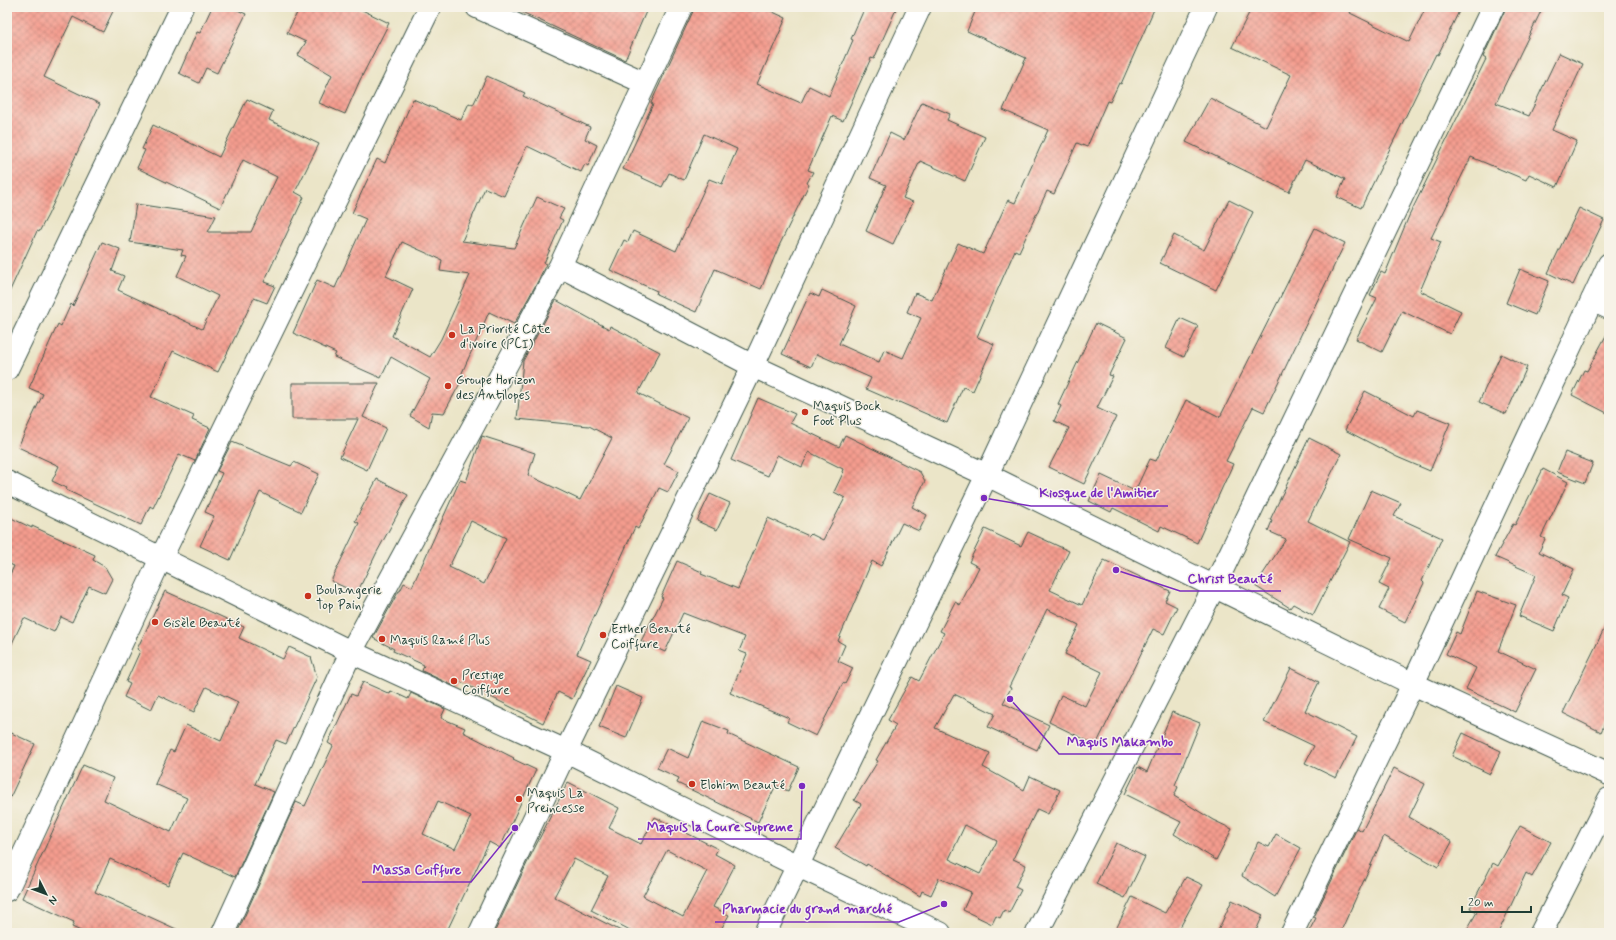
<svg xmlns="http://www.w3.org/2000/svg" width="1616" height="940" viewBox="0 0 1616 940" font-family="Mynerve,sans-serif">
	<defs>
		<pattern id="building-cross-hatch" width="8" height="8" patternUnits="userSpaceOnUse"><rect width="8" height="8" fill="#f49c8e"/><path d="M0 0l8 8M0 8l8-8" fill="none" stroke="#c58075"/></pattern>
	</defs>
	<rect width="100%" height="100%" fill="#f7f3e8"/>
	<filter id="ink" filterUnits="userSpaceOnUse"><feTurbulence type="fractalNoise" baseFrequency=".025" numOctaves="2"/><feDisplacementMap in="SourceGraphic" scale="8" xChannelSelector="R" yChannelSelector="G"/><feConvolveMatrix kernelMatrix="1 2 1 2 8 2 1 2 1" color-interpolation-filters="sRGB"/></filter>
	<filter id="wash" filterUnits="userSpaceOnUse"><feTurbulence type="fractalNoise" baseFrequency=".012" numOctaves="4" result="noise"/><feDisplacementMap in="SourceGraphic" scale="16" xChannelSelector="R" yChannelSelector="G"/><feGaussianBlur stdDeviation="0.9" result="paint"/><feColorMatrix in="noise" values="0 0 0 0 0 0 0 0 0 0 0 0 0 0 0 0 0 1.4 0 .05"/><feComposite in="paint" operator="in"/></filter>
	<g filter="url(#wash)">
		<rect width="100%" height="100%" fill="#ebe5c8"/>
		<g id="blocks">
			<!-- building -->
			<path fill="url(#building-cross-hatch)" fill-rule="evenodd" d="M7 7H115L103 32 73 17 44 77 100 104 48 215 39 232 37 231 7 297Z
				M212 7H231L246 14 217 73 206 68 199 83 179 73 197 32 200 33Z
				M300 7H356L389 23 360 80 345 114 319 103 332 75 298 55 306 42 287 33Z
				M511 7H648L625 60Z
				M695 7H762L786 18 757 84 801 103 809 86 829 96 853 40 851 39 865 7H897L874 59 871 58 843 121 832 116 808 170 813 172 807 183 809 184 779 246 761 289 715 269 696 312 656 294 657 291 610 270 624 240 628 242 633 231 676 251 709 179 722 184 737 149 704 134 684 180 669 173 662 187 623 169 653 104 651 103Z
				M977 7H1155L1121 84 1119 83 1110 102 1107 101 1087 147 1077 143 1054 194 1047 191 1019 252 1015 250 977 337 994 344 973 391 963 387 947 423 899 402 898 403 866 389 871 378 817 354 811 367 782 354 810 293 819 297 822 290 856 306 839 344 879 362 884 350 903 358 921 318 907 312 915 293 932 300 958 243 983 254 1008 200 1015 203 1048 130 1003 110 1026 58 967 31Z
				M1252 7H1353L1350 13 1409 42 1426 7H1461L1438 55 1436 54 1361 208 1337 197 1345 179 1305 160 1289 192 1186 142 1210 98 1266 127 1291 75 1232 47Z
				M1505 7H1543L1496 103 1529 116 1559 53 1583 64 1552 130 1577 141 1557 187 1529 174 1526 180 1471 157 1431 238 1441 242 1420 291 1461 311 1450 334 1402 311 1382 352 1356 339 1377 298 1370 295 1381 272 1385 274 1409 216 1486 59 1483 57 1504 12Z
				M487 76 525 93 523 96 590 127 585 139 597 145 588 166 585 164 581 172 527 146 504 196 485 188 462 241 514 248 537 197 564 209 559 218 563 220 544 263 546 264 538 281 514 324 489 312 461 375 464 376 444 413 432 412 429 427 410 416 430 379 391 357 381 378 334 357 336 353 293 333 317 280 335 288 366 219 352 213 377 159 385 163 413 99 461 120 469 103 473 105ZM402 242 442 260 440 271 470 275 441 339 430 357 392 336 413 289 386 276Z
				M247 99 273 111 269 120 319 144 295 192 304 197 264 282 275 286 267 303 254 298 218 372 173 351 151 397 194 416 192 420 210 428 195 461 179 454 153 508 150 506 141 525 66 490 67 488 52 481 59 466 18 447 43 394 29 388 58 324 61 326 71 304 73 306 102 242 120 249 112 271 124 276 118 290 202 329 218 296 177 276 186 256 181 255 183 250 130 242 136 204 216 216 208 232H251L277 177 243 160 220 208 137 168 145 150 142 149 153 125 219 157Z
				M922 102 950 114 947 120 985 137 965 181 920 161 903 198 913 202 893 244 866 231 886 185 870 178 890 133 904 140Z
				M1229 200 1253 212 1216 290 1160 263 1174 235 1204 250Z
				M1579 208 1604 220 1573 285 1548 273Z
				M1315 228 1345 243 1264 412 1253 407 1226 461 1233 464 1197 543 1161 526 1159 531 1113 508 1111 512 1089 501 1101 475 1135 491 1150 459 1156 461 1186 400 1220 417Z
				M1520 269 1549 281 1535 315 1506 303Z
				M556 300 609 329 610 326 660 352 638 393 688 418 664 464 679 471 668 492 659 488 638 529 635 527 577 654 591 660 572 699 558 692 543 723 459 681 456 687 422 671 424 665 393 651 394 649 373 638 396 596 399 591H400L404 583 412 587 460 480 466 482 482 436 535 453 528 475 580 500 612 438 589 426 517 419 523 361ZM471 521 506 538 484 584 449 567Z
				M1180 318 1198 326 1184 357 1166 348Z
				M1096 323 1127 338 1109 375 1113 376 1097 408 1116 417 1084 484 1049 467 1069 428 1054 421 1061 406 1058 404Z
				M1609 330V414L1572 395 1584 370 1587 371Z
				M1501 354 1527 367 1506 414 1479 402Z
				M292 383H379L363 417 386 428 367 470 340 457 358 419H292Z
				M1365 391 1414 416 1417 410 1450 423 1430 471 1397 457 1345 430Z
				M758 398 795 414 790 423 839 447 845 435 920 472 925 481 912 507 927 515 919 531 902 523 881 566 872 561 838 641 845 645 838 661 853 668 845 684 843 683 816 736 787 722 789 718 730 693 747 654 739 651 745 637 683 613 665 652 641 641 663 598 661 597 677 561 702 572 701 574 738 589 768 518 809 536 811 534 823 540 845 498 834 492 843 473 842 472 843 469 809 452 802 467 777 455 768 476 731 460Z
				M1309 438 1341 454 1308 521 1350 542 1313 615 1293 604 1290 608 1255 586 1286 539 1268 531 1272 521 1270 520Z
				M232 442 291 466 294 462 319 474 301 512 260 492 230 560 200 546 214 516 205 512 222 473 217 471Z
				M1565 452 1593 463 1585 483 1557 472Z
				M1543 469 1568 482 1541 537 1545 539 1539 552 1574 569 1562 595 1568 598 1554 631 1519 616 1536 575 1495 557 1513 524 1515 525Z
				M377 479 408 495 377 552 357 593 331 581 359 523 355 521Z
				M1371 490 1401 503 1394 516 1442 538 1422 581 1424 583 1405 622 1379 609 1389 589 1379 584 1392 558 1349 539Z
				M710 494 730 503 717 530 697 521Z
				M7 516 32 528V526L95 555 93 560 105 567 112 579 105 593 89 586 72 622 61 617 54 632 24 618 7 654V581L14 566 7 563Z
				M985 529 1021 546 1028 532 1069 551 1050 590 1082 605 1104 560 1170 591 1165 601 1177 607 1164 634 1153 629 1096 745 1049 722 1061 695 1085 706 1102 672 1065 654 1079 625 1047 609 1009 687 1011 688 1003 703 1049 725 1037 750 988 727 995 714 954 694 935 728 990 753 983 767 1024 790 1030 776 1060 790 1048 814 1037 809 1013 859 1026 865 1015 887 1021 890 1009 913 1004 910 1000 918 996 916 992 924 963 910 971 892 939 878 931 895 922 891 920 896 867 864 866 866 835 848 861 804 854 800 878 761 876 760 896 725 888 720 912 677 919 681 944 633 940 631 955 602 960 605 979 567 969 562ZM965 825 997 841 980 874 949 859Z
				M165 591 244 627 239 638 283 659 289 647 311 657 317 677 286 744 276 740 255 784 274 792 235 877 183 853 168 885 110 859 95 892 185 933H85L72 927 74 922 22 898 83 765 113 778 104 800 171 832 187 798 155 784 170 750 174 752 186 725 221 741 238 702 206 687 194 712 158 695 151 710 124 697 130 684 126 682 140 651 137 649Z
				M1477 591 1516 605 1498 651 1536 669 1515 712 1466 689 1476 668 1446 654 1456 632 1460 634Z
				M1609 619V715L1601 732 1563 713Z
				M1291 668 1319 682 1305 711 1357 737 1336 778 1305 763 1314 746 1264 722Z
				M363 682 390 694 391 691 408 699 411 693 445 709 441 718 465 728 463 732 514 758 513 759 536 770 500 848 489 842 446 933H237L296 802 305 806 333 746 328 743 351 694 356 696ZM438 801 471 816 455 849 423 834Z
				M616 686 643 698 626 738 599 727Z
				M1172 712 1200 723 1175 785 1178 787 1174 796 1213 820 1232 829 1216 860 1174 834 1181 822 1125 794 1138 767 1147 772Z
				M703 721 729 731 728 734 799 767 788 791 776 785 758 822 677 783 679 778 657 768 667 748 688 758Z
				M7 731 35 744 7 804Z
				M1463 733 1501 751 1490 774 1452 756Z
				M1394 768 1425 784 1409 817 1452 842 1438 867 1384 836 1340 933H1308L1316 918 1314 917 1357 828 1362 831Z
				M568 782 619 808 609 828 641 844 655 817 718 849 715 854 735 865 713 907 729 915 719 933H636L591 910 608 876 574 859 554 897 625 933H494L529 859ZM667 850 707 871 683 917 643 896Z
				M1520 826 1551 842 1532 877 1526 873 1498 933H1465L1477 912 1470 908 1493 863 1498 866Z
				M1276 834 1301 848 1275 897 1242 876 1258 842 1269 847Z
				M1116 843 1145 857 1125 898 1096 884Z
				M1186 877 1203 885 1177 933H1114L1132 897 1165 913Z
				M1232 900 1263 915 1255 933H1217Z"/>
		</g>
	</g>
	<g filter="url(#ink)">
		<use href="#blocks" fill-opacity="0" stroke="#3e564a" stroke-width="1"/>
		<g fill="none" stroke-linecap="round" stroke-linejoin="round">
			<!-- minor casing -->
			<g stroke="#3e564a" stroke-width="24">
				<path id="minor" d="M477 7 645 83
					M560 266 753 366 987 475 1413 684 1609 774
					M1592 300 1609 308
					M7 369 182 7
					M7 482 351 652 566 751 798 866 940 933
					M7 890 161 558 430 7
					M223 933 351 652 560 266 681 7
					M480 933 566 751 753 366 920 7
					M765 933 987 475 1206 7
					M1037 933 1214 587 1493 7
					M1292 933 1413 684 1609 264
					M1541 933 1609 799"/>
			</g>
			<!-- minor -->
			<use href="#minor" stroke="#fff" stroke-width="22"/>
		</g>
	</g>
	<!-- markers -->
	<g fill="#c8321e" stroke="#f7f3e8" stroke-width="1.5">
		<circle cx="452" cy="335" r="4"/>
		<circle cx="448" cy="386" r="4"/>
		<circle cx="805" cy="412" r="4"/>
		<circle cx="308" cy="596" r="4"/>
		<circle cx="155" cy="622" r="4"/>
		<circle cx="603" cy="635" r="4"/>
		<circle cx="382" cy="639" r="4"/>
		<circle cx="454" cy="681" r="4"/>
		<circle cx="692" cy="784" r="4"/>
		<circle cx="519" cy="799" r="4"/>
	</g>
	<g text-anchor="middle" stroke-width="3" stroke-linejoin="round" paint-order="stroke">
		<!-- poi labels -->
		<g font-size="13" fill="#1f3d34" stroke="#f7f3e8" text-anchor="start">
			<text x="460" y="333">La Priorité Côte<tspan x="460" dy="15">d'ivoire (PCI)</tspan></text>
			<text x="456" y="384">Groupe Horizon<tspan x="456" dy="15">des Antilopes</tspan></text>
			<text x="813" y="410">Maquis Bock<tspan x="813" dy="15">Foot Plus</tspan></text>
			<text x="316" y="594">Boulangerie<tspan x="316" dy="15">Top Pain</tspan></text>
			<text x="163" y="627">Gisèle Beauté</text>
			<text x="611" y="633">Esther Beauté<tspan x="611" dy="15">Coiffure</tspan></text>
			<text x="390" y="644">Maquis Ramé Plus</text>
			<text x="462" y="679">Prestige<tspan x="462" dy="15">Coiffure</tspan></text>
			<text x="700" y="789">Elohim Beauté</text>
			<text x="527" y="797">Maquis La<tspan x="527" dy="15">Preincesse</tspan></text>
		</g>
	</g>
	<!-- callouts -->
	<path fill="none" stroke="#7b2cbf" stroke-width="1.5" d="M984 498L1031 506H1168M1116 570L1180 591H1281M1010 699L1059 754H1181M802 786L801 839H638M515 828L471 882H362M944 904L899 922H715"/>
	<g fill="#7b2cbf" stroke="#f7f3e8" stroke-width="1.5">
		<circle cx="984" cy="498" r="4"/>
		<circle cx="1116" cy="570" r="4"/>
		<circle cx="1010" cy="699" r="4"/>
		<circle cx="802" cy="786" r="4"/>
		<circle cx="515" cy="828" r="4"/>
		<circle cx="944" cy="904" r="4"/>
	</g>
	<g font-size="14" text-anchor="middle" font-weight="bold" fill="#7b2cbf" stroke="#f7f3e8" stroke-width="3" stroke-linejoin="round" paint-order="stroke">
		<text x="1099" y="497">Kiosque de l'Amitier</text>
		<text x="1230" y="583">Christ Beauté</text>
		<text x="1120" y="746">Maquis Makambo</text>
		<text x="720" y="831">Maquis la Coure Supreme</text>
		<text x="417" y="874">Massa Coiffure</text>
		<text x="807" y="913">Pharmacie du grand marché</text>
	</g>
	<!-- margin -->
	<rect width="1616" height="940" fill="none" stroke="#f7f3e8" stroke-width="24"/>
	<!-- north arrow -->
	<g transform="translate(46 894) rotate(132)" stroke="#f7f3e8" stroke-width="3" paint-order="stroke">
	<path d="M0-3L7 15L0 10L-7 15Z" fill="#1f3d34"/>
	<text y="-6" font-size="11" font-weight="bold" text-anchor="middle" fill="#1f3d34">N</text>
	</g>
	<!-- scale -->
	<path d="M1462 906v6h69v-6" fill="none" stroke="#1f3d34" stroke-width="2"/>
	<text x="1468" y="906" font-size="12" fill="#1f3d34" stroke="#f7f3e8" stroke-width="3" paint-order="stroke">20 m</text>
</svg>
